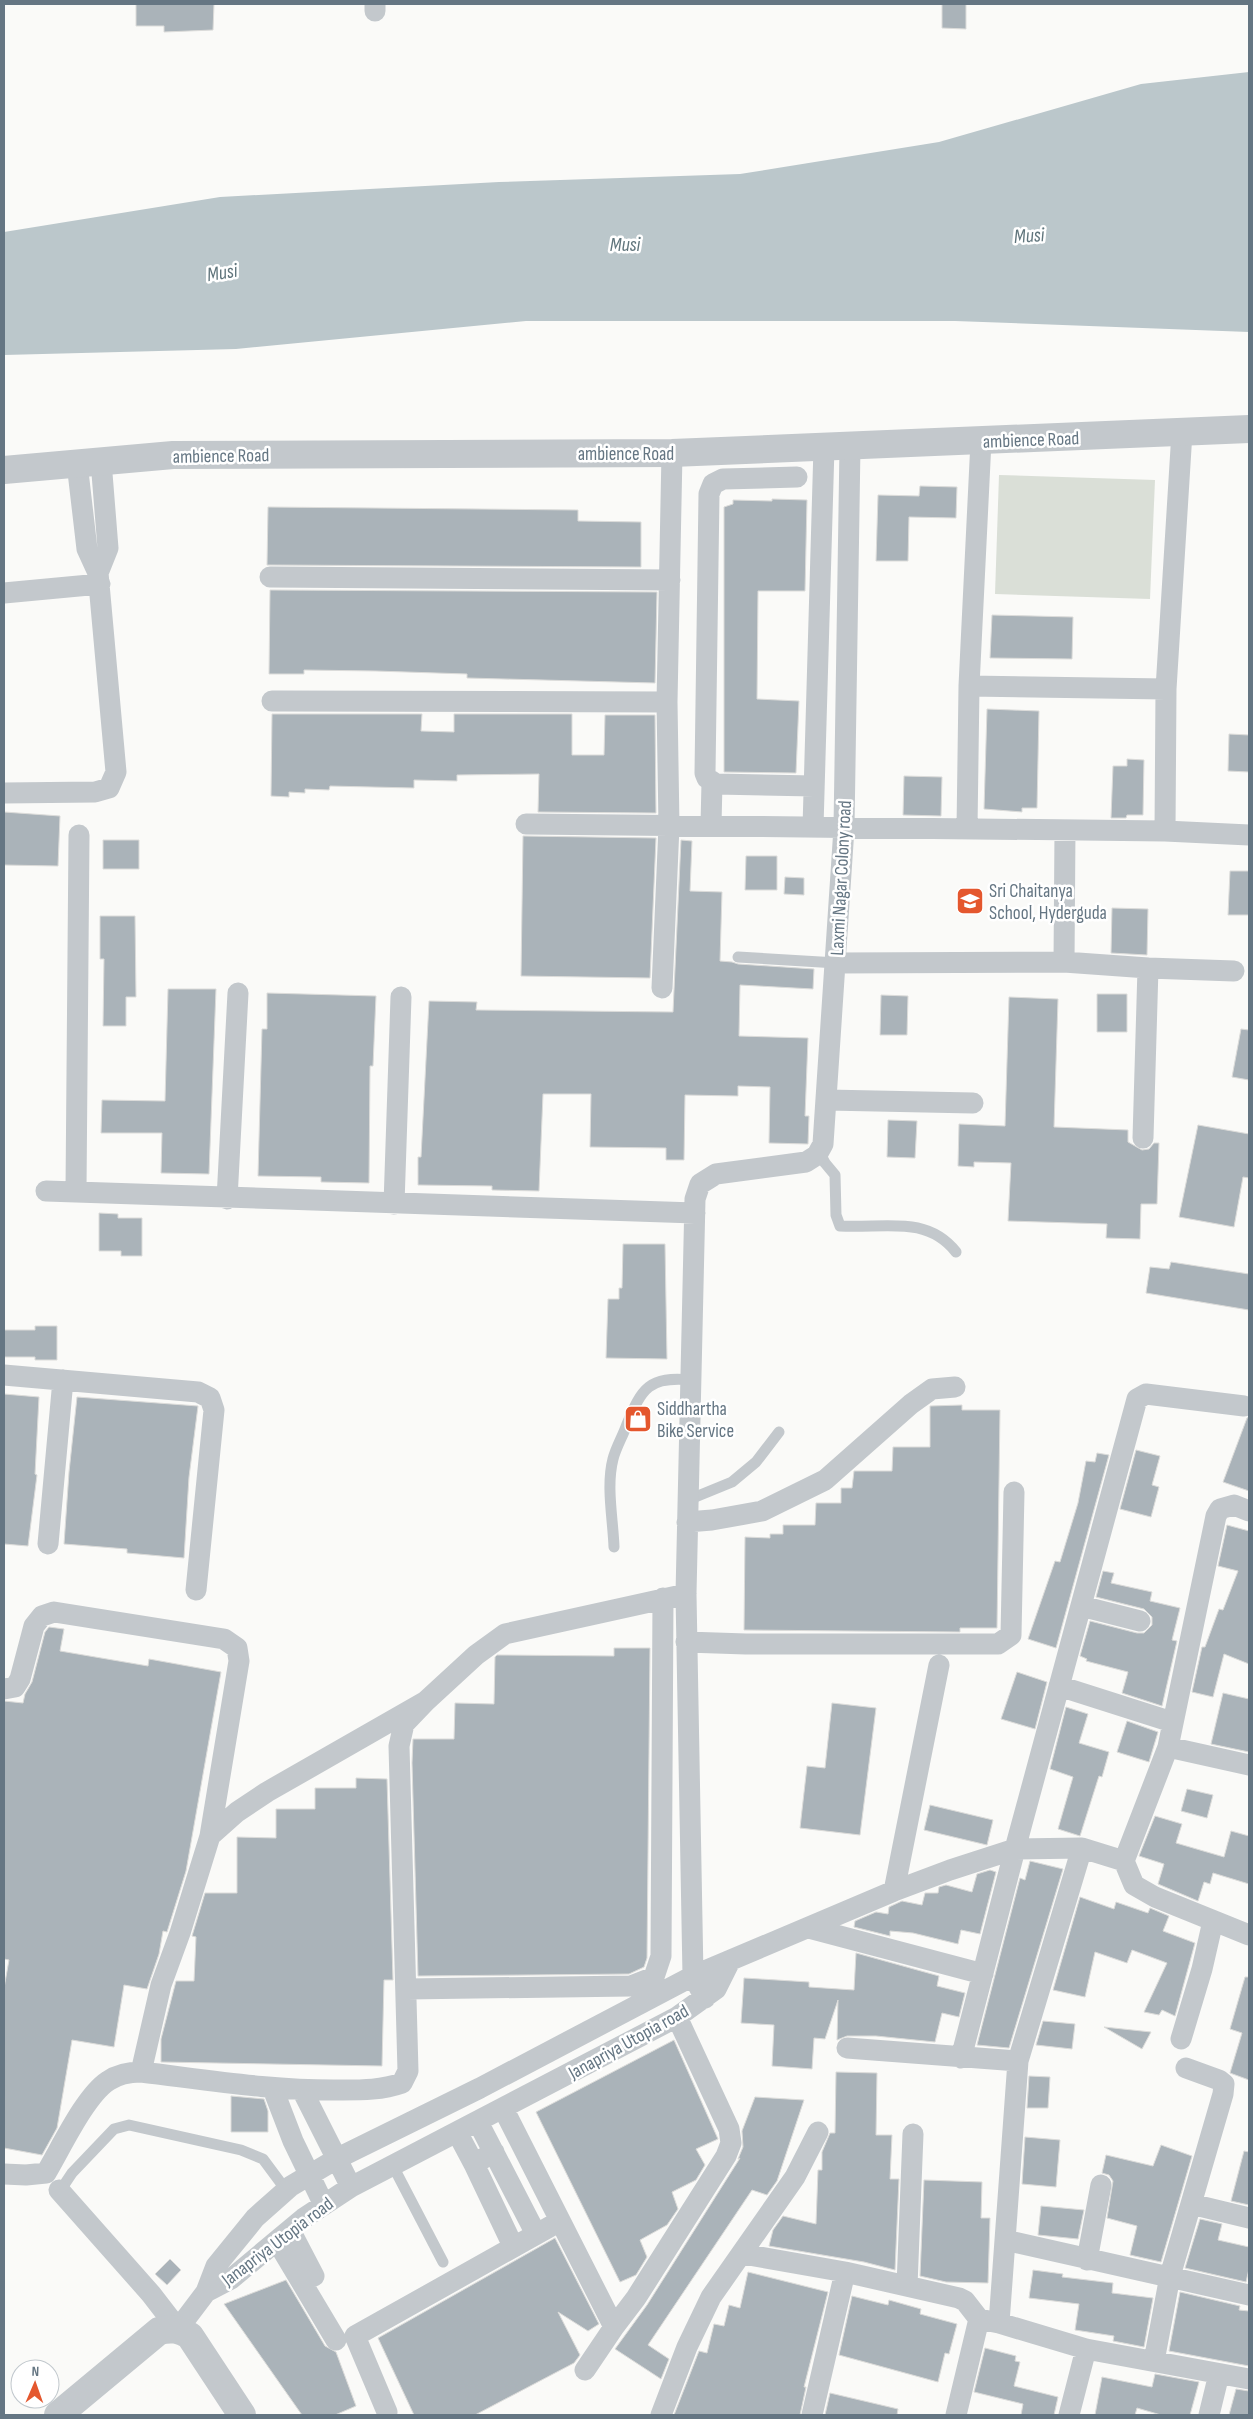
<svg xmlns="http://www.w3.org/2000/svg" width="1253" height="2419" viewBox="0 0 1253 2419" font-family="'Sofia Sans Condensed',sans-serif">
	<rect width="100%" height="100%" fill="#fafaf8"/>
	<!-- green -->
	<path fill="#dadfd7" d="M999 475 1155 480 1150 599 995 594Z"/>
	<!-- water -->
	<path fill="#bbc7cb" d="M1249 72V332L955 321H526L236 349 4 355V232L220 197 499 182 740 174 939 142 1141 84Z"/>
	<!-- building -->
	<path fill="#aab3b9" stroke="#dcdcda" d="M136 4H214L213 30 164 32V26H136Z
		M942 4H966V29L942 28Z
		M920 486 957 487 956 518 909 517 908 561H876L878 495 919 496Z
		M772 499 807 500 805 591H758L757 699 799 701 796 773 724 772V507L733 504V500L772 501Z
		M268 507 578 510V521L641 522V567L267 565Z
		M270 590 657 592 655 683 467 678V674L376 671 304 670V674H269Z
		M992 615 1073 617 1072 659 990 658Z
		M987 709 1039 711 1037 808H1022V812L984 809Z
		M272 714H422L421 731 454 732V714H572V755H604L605 715H655L656 813 538 812 539 774 457 775V781L414 780V788L330 786 329 790 305 789V793L289 792V797L271 796Z
		M1229 734 1249 735V772L1228 771Z
		M1127 759 1144 760 1143 815H1127L1126 818H1111L1113 766H1127Z
		M904 776 942 777 941 816 903 815Z
		M4 812 60 816 58 866 4 865Z
		M523 836 656 838 650 978 521 976Z
		M103 840H139V869H103Z
		M681 840 692 841 690 891 722 892 720 961 732 962 738 964 814 969 813 989 740 985 739 1036 808 1038 805 1116H809L808 1144 769 1143 770 1087 738 1086V1096L685 1095 684 1160H666V1148L590 1147 591 1094H543L539 1191 492 1190V1186L418 1185V1157H421L429 1001 477 1002 476 1010 673 1012Z
		M746 856H777V890H745Z
		M1230 871H1249V915H1228Z
		M785 877 804 878V895L784 894Z
		M1112 908 1148 909 1147 955 1111 953Z
		M100 916H135L136 997H126V1026H103L104 959H100Z
		M168 989H216L209 1174 161 1173 162 1133H101L102 1100 165 1101Z
		M267 993 376 996 373 1066H370L369 1183 321 1182V1177L258 1176 262 1029H267Z
		M1097 994H1127V1032H1097Z
		M881 995 908 996 907 1035H880Z
		M1009 997 1058 999 1054 1127 1128 1130V1142L1142 1150 1149 1149 1154 1143H1159L1157 1204H1141L1140 1239 1106 1238 1107 1224 1008 1221 1011 1163 974 1162V1167L958 1166 959 1124 1005 1126Z
		M1241 1029 1249 1030V1080L1232 1077Z
		M888 1120 917 1121 915 1158 887 1157Z
		M1198 1125 1249 1134V1178L1243 1177 1234 1227 1179 1217Z
		M99 1213 118 1214V1218H142V1256H121V1251H99Z
		M623 1244H665L667 1359 606 1358 608 1299H619V1288H622Z
		M1171 1262 1249 1274V1310L1146 1293 1150 1267 1169 1269Z
		M35 1326H57V1360H35V1357H4V1330H35Z
		M4 1394 39 1397 35 1474 37 1475 28 1546 4 1544Z
		M77 1397 198 1406 189 1477 184 1558 127 1553V1549L64 1544 69 1472Z
		M962 1405V1410H1000L997 1628H960V1632L744 1630 745 1537 770 1538V1534H783V1525H815L816 1503H841V1488H852L854 1471H892L893 1447H930V1406Z
		M1249 1417V1491L1223 1482 1247 1418Z
		M1136 1450 1160 1456 1152 1485 1159 1487 1151 1517 1120 1509Z
		M1097 1453 1109 1455 1056 1648 1028 1639 1055 1561 1060 1562 1078 1503 1086 1461 1095 1462Z
		M1227 1525 1249 1531V1664L1224 1654 1213 1697 1192 1692 1202 1647H1205L1219 1609 1223 1610 1238 1571 1218 1566Z
		M1103 1571 1114 1573 1111 1583 1152 1592 1150 1601 1180 1608 1172 1640 1177 1641 1162 1706 1122 1693 1128 1672 1086 1661 1087 1659 1080 1656 1090 1621 1137 1633H1144L1152 1625V1617L1144 1609 1096 1597Z
		M49 1627 64 1629 60 1651 148 1666 149 1659 221 1672 186 1871 167 1932 163 1931 159 1954 147 1989 124 1985 114 2047 72 2040 57 2128 42 2155 4 2148V1988L9 1960 4 1959V1701L23 1703 25 1694 32 1682 45 1632Z
		M614 1648H650L647 1958 644 1967 629 1974 418 1976 412 1763 413 1739H454L455 1703 494 1704 495 1657 497 1655 614 1656Z
		M1017 1672 1047 1682 1035 1729 1001 1719Z
		M1223 1693 1249 1699V1752L1211 1744Z
		M832 1703 876 1708 860 1835 800 1828 807 1766 825 1768Z
		M1066 1707 1088 1714 1079 1743 1109 1752 1102 1777 1099 1776 1080 1836 1058 1829 1073 1777 1050 1769Z
		M1127 1721 1158 1732 1149 1762 1117 1752Z
		M356 1778 387 1779 393 1980H384L382 2066 161 2062V2039L176 1981H194L196 1937 192 1936 205 1893H237V1837L276 1838V1809H315V1788H356Z
		M1187 1789 1213 1795 1207 1818 1181 1811Z
		M930 1805 993 1820 987 1845 924 1830Z
		M1155 1816 1182 1824 1176 1843 1224 1857 1231 1831 1249 1836V1884L1213 1873 1210 1884 1204 1882 1198 1901 1158 1884 1164 1864 1139 1856Z
		M1030 1861 1063 1869 1009 2048 977 2045 1020 1878 1025 1880Z
		M990 1870 996 1872 980 1934 961 1930 958 1944 913 1933 890 1931V1936L854 1927 855 1921 876 1912 888 1914 889 1907 902 1901 922 1905 925 1893H938L939 1887 946 1885 972 1892 977 1874Z
		M1080 1897 1114 1909 1116 1902 1148 1913 1150 1908 1169 1916 1163 1931 1195 1943 1175 2016 1162 2010 1159 2015 1144 2012 1167 1963 1132 1950 1127 1963 1095 1952 1085 1997 1053 1990Z
		M856 1953 939 1976 937 1986 965 1993 959 2017 942 2013 935 2042 876 2036H847L837 2040 838 2000 825 2039 814 2038 812 2069 772 2066 774 2025 741 2023 744 1978 809 1982V1987L854 1990Z
		M1245 1977H1249V2080L1230 2073 1242 2033 1230 2029Z
		M1043 2021 1075 2024 1072 2049 1036 2045Z
		M1104 2027 1151 2032 1142 2049Z
		M674 2040 718 2139 696 2149 705 2165 696 2180 672 2192 678 2209 667 2225 640 2240 647 2257 636 2275 620 2282 536 2112Z
		M836 2072 877 2073 876 2135H892L890 2179H899L895 2270 864 2262 769 2246 773 2230 783 2216 816 2224 818 2170H822V2152L830 2133H835Z
		M1029 2076 1050 2077 1048 2108H1027Z
		M231 2096 264 2099 268 2111V2132H231Z
		M755 2097 804 2100 777 2181 767 2195 752 2190 648 2345 669 2359 661 2379 615 2349 647 2305 740 2158 738 2159 743 2147 742 2131Z
		M1025 2137 1060 2140 1056 2187 1022 2184Z
		M1161 2145 1192 2156 1161 2262 1130 2255 1137 2226 1107 2218 1113 2181 1109 2175 1102 2173 1106 2155 1153 2166Z
		M1244 2151 1249 2152V2205L1231 2201Z
		M924 2180 982 2182 981 2218H990L988 2283 946 2282 920 2276Z
		M1041 2206 1084 2210 1078 2239 1038 2235Z
		M1200 2219 1222 2224 1218 2240 1249 2247V2269L1246 2282 1185 2268Z
		M555 2238 599 2324 588 2331 558 2312 580 2355 574 2363 475 2415H414L378 2338Z
		M170 2259 181 2270 167 2285 155 2274Z
		M1033 2270 1063 2274 1062 2277 1113 2283 1112 2293 1153 2298 1144 2347 1113 2341 1114 2336 1075 2330 1079 2304 1029 2298Z
		M748 2272 828 2292 804 2387H806L800 2415H674L699 2351 707 2353 714 2324 724 2326 729 2305 740 2308Z
		M286 2280 325 2346 336 2352 356 2406 335 2415H302L224 2304Z
		M1180 2292 1240 2306 1239 2310 1249 2311V2366L1169 2351Z
		M852 2296 888 2305 889 2300 921 2309 920 2314 957 2324 949 2354 945 2353 938 2382 839 2355Z
		M985 2348 1016 2356 1015 2361 1020 2362 1014 2386 1058 2397 1054 2415H1021L1023 2404 974 2392Z
		M1155 2374 1199 2382 1190 2415H1161L1137 2408 1135 2415H1095L1102 2377 1152 2387Z
		M1236 2389 1249 2391V2415H1229Z
		M830 2393 898 2409 897 2415H825Z"/>
	<g fill="none" stroke-linecap="round" stroke-linejoin="round">
		<!-- service -->
		<path stroke="#c3c8cc" stroke-width="11" d="M738 957 837 963
			M819 1152 825 1163 835 1175 836 1215 840 1226C882 1229 926 1214 956 1252
			M688 1500 732 1482 756 1462 779 1432
			M614 1547C613 1519 606 1486 613 1459 616 1447 623 1436 627 1424 642 1388 649 1376 691 1380
			M393 2166 443 2262
			M60 2191 72 2173 114 2129 129 2125 241 2150 263 2159 286 2190"/>
		<!-- minor -->
		<path stroke="#c3c8cc" stroke-width="21" d="M375 11V4
			M77 463 87 549 98 573 108 548 101 461
			M797 477 723 479 713 484 709 494 705 773 707 778 716 784 814 786
			M270 577 670 580
			M4 593 100 584
			M969 686 1166 689
			M272 701 667 702
			M4 793 95 792 109 788 116 772 98 573
			M526 824 1165 831 1249 835
			M711 825 712 782
			M813 827 824 447
			M967 829 969 686 981 441
			M1165 831 1166 689 1182 432
			M1064 962 1065 830
			M837 963 1064 962 1148 968 1143 1138
			M1148 968 1234 971
			M662 988 669 826 667 702 672 453
			M827 1100 973 1103
			M46 1191 695 1213
			M76 1191 79 835
			M227 1199 238 993
			M394 1204 401 997
			M4 1375 198 1392 210 1398 214 1410 196 1590
			M687 1522 712 1520 762 1511 825 1480 911 1404 932 1389 955 1387
			M48 1544 63 1380
			M1081 1606 1140 1621
			M686 1642 746 1644H998L1011 1635 1014 1492
			M1059 1686 1172 1722
			M4 1689 15 1687 20 1679 34 1626 42 1616 54 1612 224 1639 237 1648 239 1661 210 1836
			M1168 1747 1249 1765
			M1124 1861 1168 1747 1216 1516 1220 1509 1234 1505 1249 1511
			M894 1891 939 1665
			M809 1928 983 1974
			M407 1989 631 1986 654 1977 661 1956 663 1598
			M705 1998 693 1976 686 1594 695 1199 700 1184 716 1174 806 1162 817 1155 823 1144 844 828 850 446
			M1181 2039 1202 1969 1213 1921
			M847 2048 1018 2061
			M961 2058 1015 1849 1137 1399 1146 1394 1244 1406
			M141 2072 161 1985 180 1933 210 1836 237 1812 267 1792 426 1701 476 1655 505 1634 686 1594
			M273 2089 293 2141 324 2205
			M302 2090 351 2187
			M503 2108 614 2327 636 2298 726 2156 731 2143 729 2129 677 2017
			M478 2122 536 2234
			M457 2132 474 2164
			M494 2152 474 2164 513 2246
			M4 2174 26 2175 46 2173C61 2148 85 2096 108 2081 118 2074 130 2072 141 2072 208 2080 274 2091 342 2090 363 2090 382 2090 402 2083L408 2071 399 1746 404 1724 426 1701
			M59 2190 151 2294 178 2329 206 2292 216 2266 255 2218 291 2186 338 2158 480 2088 693 1976 894 1891 950 1870 1015 1849 1082 1848 1124 1861 1134 1885 1155 1897 1249 1935
			M1191 2204 1249 2218
			M290 2230 314 2276
			M1005 2240 1249 2295
			M277 2241 336 2340
			M743 2254 845 2272 959 2298 965 2301 979 2319 999 2323 1086 2349 1249 2379
			M1087 2260 1101 2185
			M907 2286 913 2134
			M206 2292 231 2279 304 2218 351 2187 677 2017 716 1989 730 1961
			M999 2323 1018 2061 1082 1848
			M1154 2361 1170 2276 1223 2094 1224 2084 1219 2080 1186 2068
			M585 2370 614 2327
			M387 2412 355 2336 560 2221
			M661 2415 687 2347 711 2297 795 2177 818 2132
			M812 2415 845 2272
			M956 2415 979 2319
			M1069 2415 1086 2349
			M1209 2415 1219 2374"/>
		<!-- tertiary -->
		<path stroke="#c3c8cc" stroke-width="28" d="M4 470 173 455 672 453 1249 429
			M58 2415 159 2331C172 2328 179 2329 190 2336L242 2415"/>
	</g>
	<!-- icons -->
	<defs>
		<g id="school-square" transform="scale(1.4375)"><rect x="-9" y="-9" width="18" height="18" rx="4" fill="#e4572e" stroke="#fff"/><path d="M0-5L7-2L0 1L-7-2ZM-4 1L0 2.5L4 1V4Q0 6-4 4Z" fill="#fff"/></g>
		<g id="shop-square" transform="scale(1.4375)"><rect x="-9" y="-9" width="18" height="18" rx="4" fill="#e4572e" stroke="#fff"/><path d="M-5-2.5h2.3a2.7 3.5 0 0 1 5.4 0H5L5.5 6h-11ZM-1.5-2.5h3a1.5 2.3 0 0 0-3 0Z" fill="#fff"/></g>
	</defs>
	<g fill-rule="evenodd">
		<use href="#school-square" x="970" y="901"/>
		<use href="#shop-square" x="638" y="1419"/>
	</g>
	<g text-anchor="middle" stroke-width="5" stroke-linejoin="round" paint-order="stroke">
		<!-- street labels -->
		<g font-size="19" fill="#657683" stroke="#fff">
			<text transform="translate(1031 439) rotate(-2)" y="7">ambience Road</text>
			<text x="626" y="460">ambience Road</text>
			<text transform="translate(221 455) rotate(-1)" y="7">ambience Road</text>
			<text transform="translate(840 878) rotate(-87)" y="7">Laxmi Nagar Colony road</text>
			<text transform="translate(628 2041) rotate(-29)" y="7">Janapriya Utopia road</text>
			<text transform="translate(277 2241) rotate(-37)" y="7">Janapriya Utopia road</text>
		</g>
		<!-- poi labels -->
		<g font-size="19" fill="#657683" stroke="#fff" text-anchor="start">
			<text x="989" y="897">Sri Chaitanya<tspan x="989" dy="22">School, Hyderguda</tspan></text>
			<text x="657" y="1415">Siddhartha<tspan x="657" dy="22">Bike Service</tspan></text>
		</g>
		<!-- water labels -->
		<g font-size="20" font-style="italic" fill="#60757c" stroke="#fff">
			<text transform="translate(1029 235) rotate(-4)" y="7">Musi</text>
			<text x="625" y="251">Musi</text>
			<text transform="translate(222 272) rotate(-9)" y="7">Musi</text>
		</g>
	</g>
	<!-- border -->
	<rect width="1253" height="2419" fill="none" stroke="#657683" stroke-width="10"/>
	<!-- north arrow -->
	<g transform="translate(35 2384) rotate(2)"><circle r="24" fill="#ffffff" stroke="#c1c8cd"/>
	<path d="M0-4L9 19L0 12L-9 19Z" fill="#e4572e"/>
	<text y="-8" font-size="14" font-weight="bold" text-anchor="middle" fill="#657683">N</text>
	</g>
</svg>
